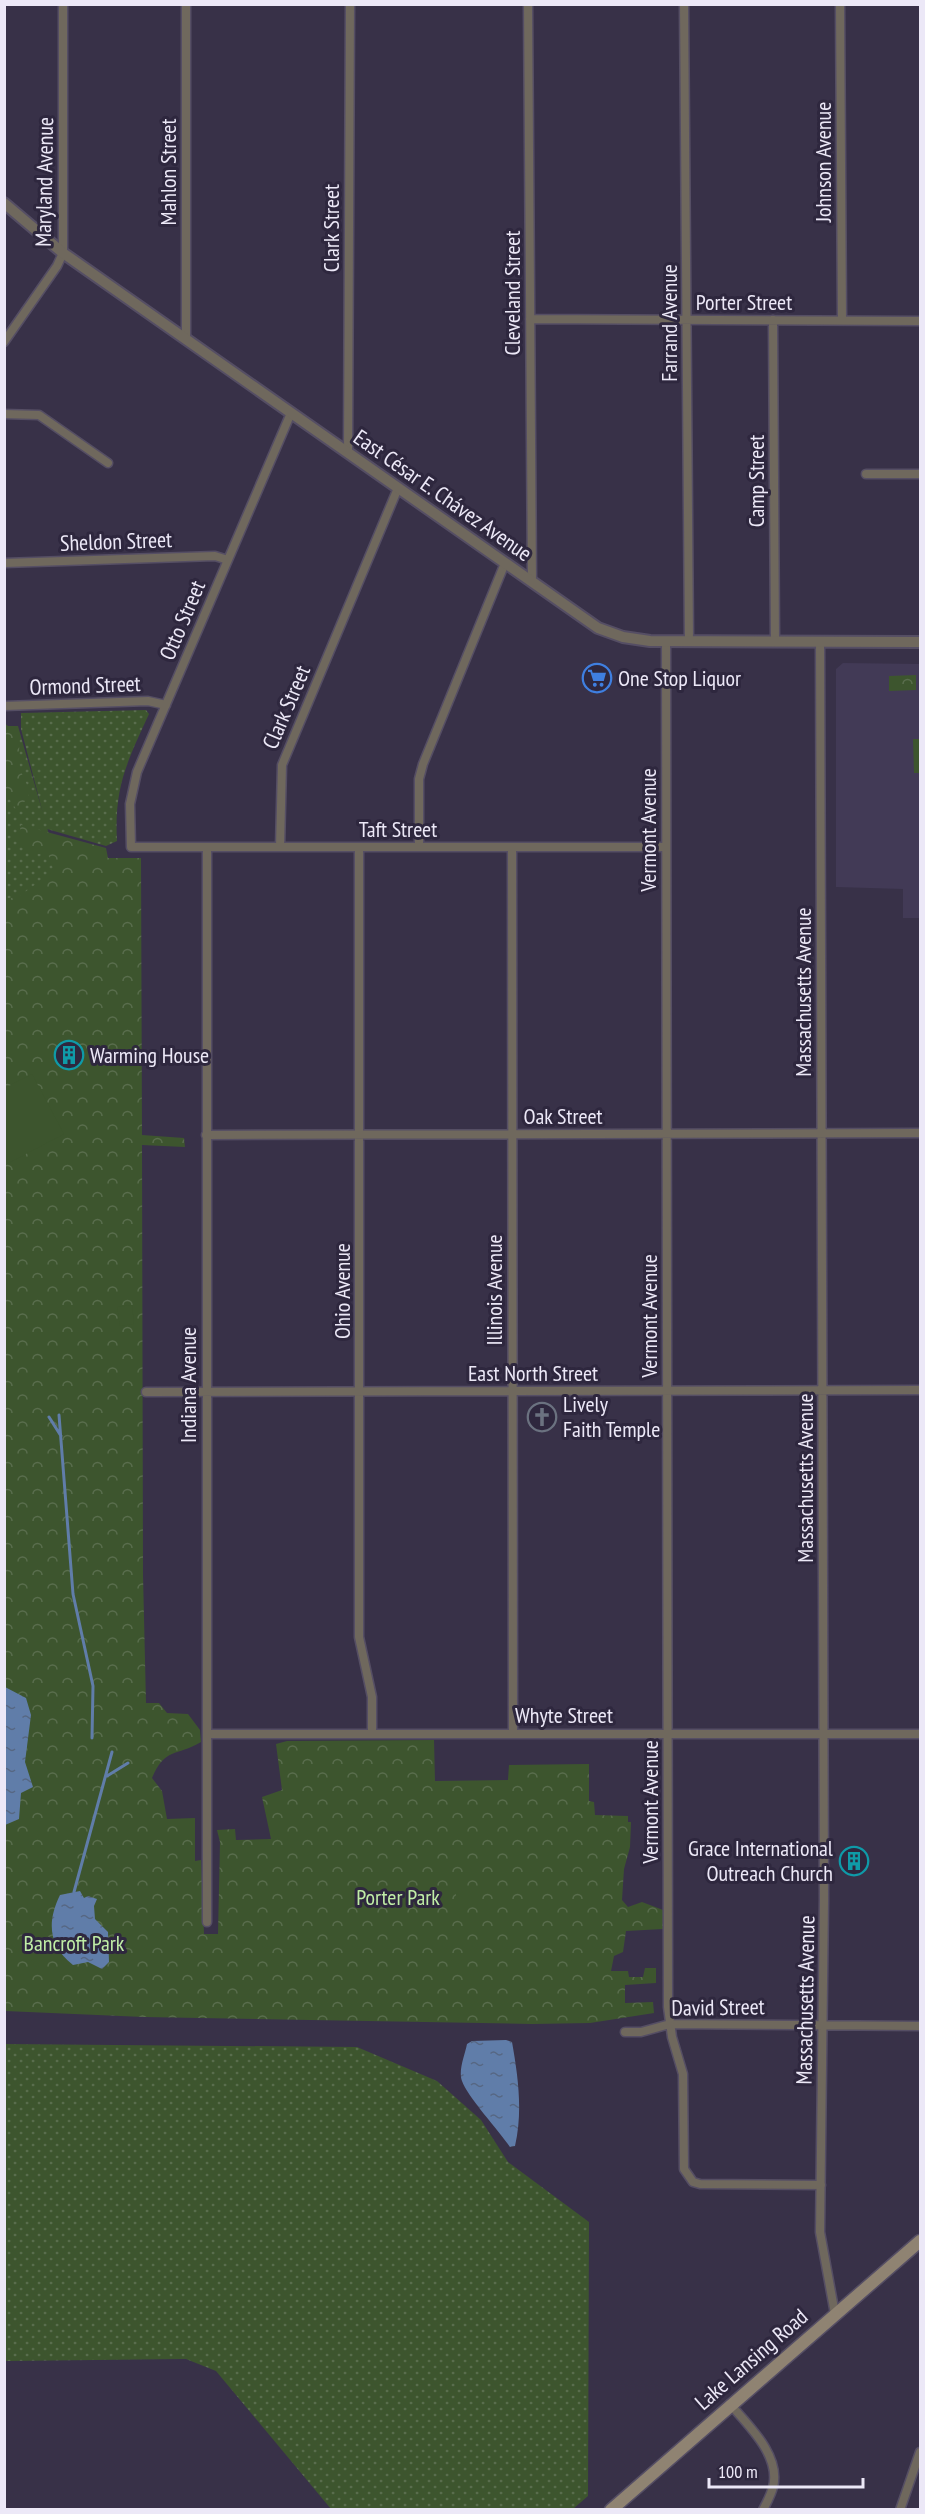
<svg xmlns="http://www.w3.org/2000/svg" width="925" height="2514" viewBox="0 0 925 2514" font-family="'PT Sans Narrow',sans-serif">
	<defs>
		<pattern id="grass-dots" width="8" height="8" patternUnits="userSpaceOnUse" patternTransform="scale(1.5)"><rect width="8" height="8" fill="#3d552e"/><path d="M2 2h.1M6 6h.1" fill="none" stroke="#596d4d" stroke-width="1.8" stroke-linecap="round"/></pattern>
		<pattern id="forest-crowns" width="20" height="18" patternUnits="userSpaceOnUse" patternTransform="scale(1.5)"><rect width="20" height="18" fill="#3d552e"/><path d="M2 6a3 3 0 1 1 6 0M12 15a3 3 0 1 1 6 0" fill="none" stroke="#596d4d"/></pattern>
		<pattern id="water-ripples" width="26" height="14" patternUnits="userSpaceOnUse" patternTransform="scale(1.5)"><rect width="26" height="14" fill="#607da9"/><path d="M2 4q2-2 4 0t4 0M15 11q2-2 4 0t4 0" fill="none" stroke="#566783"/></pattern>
	</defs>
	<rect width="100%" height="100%" fill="#383148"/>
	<!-- built -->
	<path fill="#423a56" d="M843 663 920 664V918H903V889L836 887V669Z"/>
	<!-- grass -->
	<path fill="url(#grass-dots)" d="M146 710 149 714C127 762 114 787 117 841L106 846 47 829 21 729V713Z
		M5 726H18L62 880 5 924Z
		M5 2044 357 2047 437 2081 481 2120 508 2162 589 2222 588 2496 573 2509H331L216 2371 186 2359 5 2361Z"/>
	<!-- forest -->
	<path fill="url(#forest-crowns)" d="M916 675V690L889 691V676Z
		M4 723 19 734C20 745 18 758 20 768 26 789 39 792 16 809L5 792Z
		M21 825 106 848 108 858H141L142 1135 184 1138 185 1147 142 1145 143 1575 146 1703H159L167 1713 188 1714 200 1730 201 1742C176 1757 165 1747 152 1778L162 1791 167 1819 195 1818V1861L201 1860 204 1934H218L220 1842 217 1830 235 1829 236 1840 271 1839 262 1797 282 1790 276 1744 287 1741 434 1740 435 1781 508 1780 509 1765 589 1764V1801L594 1802 595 1815 628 1816V1822H631L630 1847 624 1869 622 1900 628 1907 642 1902 663 1910V1929L626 1931 623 1952 614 1956 611 1971H628L629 1977H643L645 1968H656V1983L625 1985V2003L653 2002 654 2013 590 2023 532 2024 144 2017 5 2011 4 899 18 897 54 871 48 854H29L18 839Z"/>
	<!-- pitch -->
	<path fill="#3d552e" d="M913 739H920V773H914Z
		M32 1074 64 1134 5 1165V1088Z
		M132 1305 134 1324 120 1326 117 1307Z
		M456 1890H481V1905H456Z"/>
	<!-- water -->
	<path fill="url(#water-ripples)" d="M5 1687 26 1698 31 1715 25 1762 33 1787 21 1793 19 1819 5 1825Z
		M80 1891 84 1898 88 1896 97 1899 94 1906 95 1919 108 1932 109 1962 102 1969 88 1962 73 1965C48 1945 47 1922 60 1895Z
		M506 2040 512 2042C518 2076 523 2111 515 2146L510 2147C499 2131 467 2096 462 2081 458 2070 465 2055 467 2044L472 2041Z"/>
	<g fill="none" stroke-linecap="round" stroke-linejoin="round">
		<!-- stream -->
		<path stroke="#607da9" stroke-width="3" d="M59 1415 73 1594 93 1686 92 1738
			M49 1417 61 1436
			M107 1776 128 1763
			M74 1892 112 1752"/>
		<!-- minor casing -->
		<g stroke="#554e64" stroke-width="11">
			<path id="minor" d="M186 4V339
				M528 4 532 582
				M684 4 689 641
				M840 4 842 320
				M530 319 920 321
				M773 320 775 641
				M4 342 57 266 63 253V4
				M291 413 137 772 130 804 131 847H666
				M4 414 39 415 108 463
				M348 453 350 4
				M866 474H920
				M4 563 215 556 228 560
				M666 641 668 2007 672 2037 683 2074 684 2169 693 2182 700 2184 821 2185
				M820 641 824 1899 820 2232 835 2314
				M4 706 148 701 166 705
				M280 847 282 765 398 488
				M359 847V1637L372 1697V1734
				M419 847V779L423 764 505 563
				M512 847 513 1733
				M207 848V1922
				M206 1135 920 1133
				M146 1392 920 1390
				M207 1734H920
				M625 2032H641L670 2024 920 2026
				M730 2404C749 2426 781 2456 773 2487 771 2495 767 2502 763 2510
				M900 2510 920 2452"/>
		</g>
		<!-- tertiary casing -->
		<g stroke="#554e64" stroke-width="14">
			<path id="tertiary" d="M4 203 63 253 598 628 623 637 650 641 920 642"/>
		</g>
		<!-- secondary casing -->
		<g stroke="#554e64" stroke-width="15">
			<path id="secondary" d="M611 2510 920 2241"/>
		</g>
		<!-- minor -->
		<use href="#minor" stroke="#6f685d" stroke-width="8"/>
		<!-- tertiary -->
		<use href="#tertiary" stroke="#6f685d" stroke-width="10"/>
		<!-- secondary -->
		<use href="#secondary" stroke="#8f8372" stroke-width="12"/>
	</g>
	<!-- icons -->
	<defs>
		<g id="supermarket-ring" transform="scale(1.5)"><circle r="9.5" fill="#2e273e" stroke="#3f7fe0" stroke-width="1.5"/><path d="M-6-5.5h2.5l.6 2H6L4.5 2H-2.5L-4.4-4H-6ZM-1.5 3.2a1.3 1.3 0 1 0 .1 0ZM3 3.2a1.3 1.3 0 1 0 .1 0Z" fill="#3f7fe0"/></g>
		<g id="building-ring" transform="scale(1.5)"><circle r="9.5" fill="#2e273e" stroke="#0f9aa8" stroke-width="1.5"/><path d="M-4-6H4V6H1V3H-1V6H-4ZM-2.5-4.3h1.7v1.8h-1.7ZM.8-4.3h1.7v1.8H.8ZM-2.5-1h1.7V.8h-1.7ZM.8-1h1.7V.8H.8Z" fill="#0f9aa8"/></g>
		<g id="church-ring" transform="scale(1.5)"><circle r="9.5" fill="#2e273e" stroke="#6b7280" stroke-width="1.5"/><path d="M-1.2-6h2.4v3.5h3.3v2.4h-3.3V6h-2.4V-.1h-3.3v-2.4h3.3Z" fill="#6b7280"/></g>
	</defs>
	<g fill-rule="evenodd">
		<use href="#supermarket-ring" x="597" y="678"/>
		<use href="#building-ring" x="69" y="1055"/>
		<use href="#church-ring" x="542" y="1417"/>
		<use href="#building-ring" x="854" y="1861"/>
	</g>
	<g text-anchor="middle" stroke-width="6" stroke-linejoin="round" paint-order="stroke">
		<!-- street labels -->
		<g font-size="22" fill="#ece8f7" stroke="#2e273e">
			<text transform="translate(823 162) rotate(-90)" y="8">Johnson Avenue</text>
			<text transform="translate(168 172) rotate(-90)" y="8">Mahlon Street</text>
			<text transform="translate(44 182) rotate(-89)" y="8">Maryland Avenue</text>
			<text transform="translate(331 228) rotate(-90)" y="8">Clark Street</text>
			<text transform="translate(512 293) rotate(-90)" y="8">Cleveland Street</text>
			<text x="744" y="310">Porter Street</text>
			<text transform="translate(669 323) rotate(-90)" y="8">Farrand Avenue</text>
			<text transform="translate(756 481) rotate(-90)" y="8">Camp Street</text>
			<text transform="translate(443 495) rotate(35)" y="8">East César E. Chávez Avenue</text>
			<text transform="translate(116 541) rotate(-2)" y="8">Sheldon Street</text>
			<text transform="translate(182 620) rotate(-67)" y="8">Otto Street</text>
			<text transform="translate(85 685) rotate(-2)" y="8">Ormond Street</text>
			<text transform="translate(286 707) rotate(-67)" y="8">Clark Street</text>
			<text x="398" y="837">Taft Street</text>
			<text transform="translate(648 830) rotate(-90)" y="8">Vermont Avenue</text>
			<text transform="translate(803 992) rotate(-90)" y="8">Massachusetts Avenue</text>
			<text x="563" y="1124">Oak Street</text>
			<text transform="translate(494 1290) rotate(-90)" y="8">Illinois Avenue</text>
			<text transform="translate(342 1291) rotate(-90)" y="8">Ohio Avenue</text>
			<text transform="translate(649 1316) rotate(-90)" y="8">Vermont Avenue</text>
			<text x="533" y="1381">East North Street</text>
			<text transform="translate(188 1385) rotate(-90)" y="8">Indiana Avenue</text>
			<text transform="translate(805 1478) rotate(-90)" y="8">Massachusetts Avenue</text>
			<text x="564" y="1723">Whyte Street</text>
			<text transform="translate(650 1802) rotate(-90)" y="8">Vermont Avenue</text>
			<text transform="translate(805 2000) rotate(-89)" y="8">Massachusetts Avenue</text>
			<text transform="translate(718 2007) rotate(-1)" y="8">David Street</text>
			<text transform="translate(751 2359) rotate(-41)" y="8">Lake Lansing Road</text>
		</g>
		<!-- poi labels -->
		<g font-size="22" fill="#ece8f7" stroke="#2e273e" text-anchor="start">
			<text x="618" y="686">One Stop Liquor</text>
			<text x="90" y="1063">Warming House</text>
			<text x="563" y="1412">Lively<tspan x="563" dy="25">Faith Temple</tspan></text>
			<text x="833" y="1856" text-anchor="end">Grace International<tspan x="833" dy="25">Outreach Church</tspan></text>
		</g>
		<!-- park labels -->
		<g font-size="22" fill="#c0eea6" stroke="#2e273e">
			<text x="398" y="1905">Porter Park</text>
			<text x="74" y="1951">Bancroft Park</text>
		</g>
	</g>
	<!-- border -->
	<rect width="925" height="2514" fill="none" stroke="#ece8f7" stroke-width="12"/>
	<!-- scale -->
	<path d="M709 2478v9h154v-9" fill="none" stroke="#ece8f7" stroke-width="3"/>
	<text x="718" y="2478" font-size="18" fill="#ece8f7" stroke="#2e273e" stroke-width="4.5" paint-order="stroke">100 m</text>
</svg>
